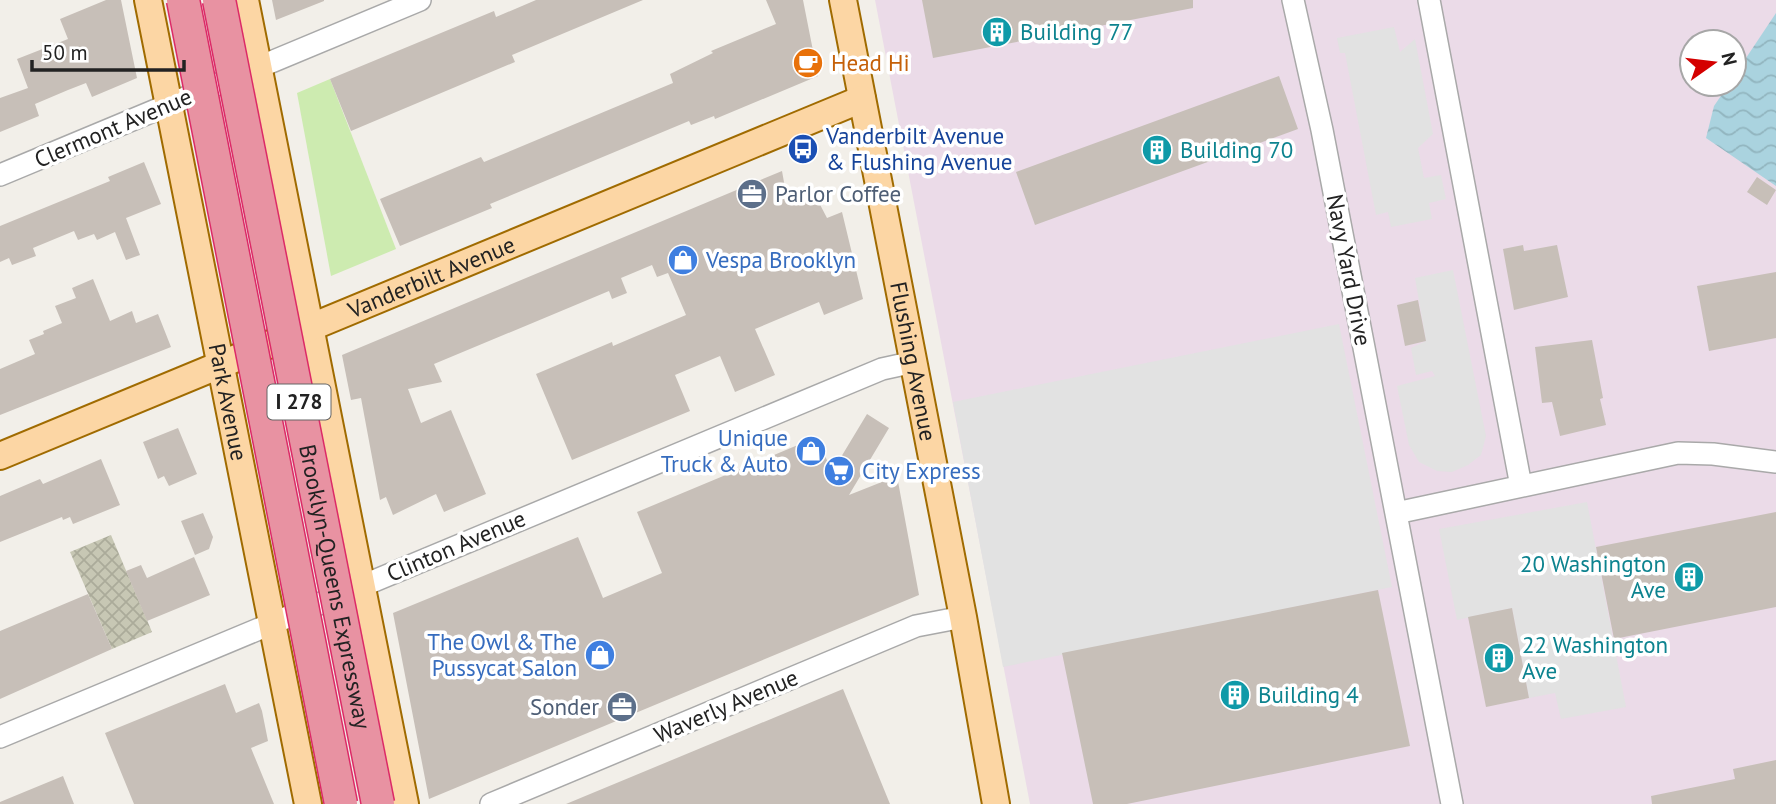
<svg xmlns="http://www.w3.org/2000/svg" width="1776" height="804" viewBox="0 0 1776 804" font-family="'PT Sans',sans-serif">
	<defs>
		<pattern id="construction-cross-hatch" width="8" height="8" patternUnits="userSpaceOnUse" patternTransform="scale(1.75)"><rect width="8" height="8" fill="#c7c7b4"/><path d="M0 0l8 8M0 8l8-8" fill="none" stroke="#abab9a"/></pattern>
		<pattern id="water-waves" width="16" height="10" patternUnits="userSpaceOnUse" patternTransform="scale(1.75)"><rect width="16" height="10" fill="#aad3df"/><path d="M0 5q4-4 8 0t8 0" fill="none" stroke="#92b5bf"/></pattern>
	</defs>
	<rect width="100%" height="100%" fill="#f2efe9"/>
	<!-- industrial -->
	<path fill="#ebdbe8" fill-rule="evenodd" d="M875 0H1776V804H1030ZM1692 42H1734V84H1692Z"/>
	<!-- construction -->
	<path fill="url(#construction-cross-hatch)" d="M111 535 152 632 112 649 70 552Z"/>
	<!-- grass -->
	<path fill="#cdebb0" d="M330 79 396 249 331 276 297 93Z"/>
	<!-- parking -->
	<path fill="#e2e2e2" d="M1394 27 1400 52 1415 39 1433 134 1418 148 1424 178 1441 175 1446 199 1429 203 1432 219 1391 227 1388 212 1376 215 1345 53H1340L1337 38Z
		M1453 270 1486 436 1481 455 1468 465 1452 472 1437 471 1419 462 1409 445 1397 386 1435 376 1432 371 1416 375 1411 348 1426 341 1415 278Z
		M1339 324 1392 587 1003 667 953 402Z
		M1587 502 1626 707 1561 719 1555 693 1529 698 1512 608 1457 620 1439 529Z"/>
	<!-- water -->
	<path fill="url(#water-waves)" d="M1776 13V186L1706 138 1714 106 1729 84H1734V76Z"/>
	<!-- building -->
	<path fill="#c7bfb8" d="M106 0H121L137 78 92 97 86 83 68 90 35 104 39 116 0 132V98L28 88 17 59 68 39 60 19Z
		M272 0H324V1L276 20Z
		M536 0H643L512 55 515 62 351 131 330 79 494 11 496 17Z
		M766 0H803L818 76 715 119 714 116 691 125 689 121 490 204 492 208 400 246 380 199 481 157 484 162 673 83 670 74 713 53 711 51 776 24Z
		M922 0H1193V8L933 58Z
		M1279 76 1298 129 1035 225 1016 172Z
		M144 162 161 204 126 218 140 255 126 260 115 232 97 240 94 234 78 240 74 231 33 248 36 256 12 265 9 258 0 262V226L110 181 108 177Z
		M782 171 787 199 807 191 815 195 827 218 842 212 863 299 824 315 819 302 755 329 775 375 735 392 720 356 675 375 690 411 572 460 536 374 612 342 613 346 686 315 668 273 657 277 652 265 621 278 627 293 612 299 609 291 434 364 442 382 408 389 421 423 451 410 486 494 444 512 436 494 393 515 386 497 380 500 361 398 351 400 342 355Z
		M1757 177 1776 190 1767 205 1747 192Z
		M1523 245 1524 251 1557 245 1568 297 1514 310 1503 249Z
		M1776 272V338L1709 351 1697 286Z
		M93 279 110 321 132 311 136 323 158 314 171 347 0 415V369L35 354 29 340 44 334 43 331 62 323 55 306 76 298 72 288Z
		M1418 300 1426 341 1405 346 1397 305Z
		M1592 340 1603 398 1600 399 1606 425 1560 436 1552 402 1542 403 1535 347Z
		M867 414 889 428 849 495 897 476 919 595 429 799 393 613 578 537 603 598 662 573 637 512 817 437 832 472Z
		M178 428 197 474 169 486 164 476 158 479 143 442Z
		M101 459 120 505 73 524 70 517 63 520 62 517 0 542V496L40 479 43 484Z
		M1776 512V607L1614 639 1596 547Z
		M203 513 213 537 209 549 195 555 181 521Z
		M194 557 210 595 147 621 126 571 141 565 147 578Z
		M1378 590 1410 746 1127 804H1093L1062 653Z
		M88 594 112 649 0 699V631Z
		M1512 608 1529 698 1486 707 1468 617Z
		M225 684 236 713 259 703 262 711 268 741 251 748 274 804H134L105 733Z
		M843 689 890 804H566Z
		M1776 760V804H1652L1651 796 1735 779 1733 769Z
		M63 776 74 804H0V802Z"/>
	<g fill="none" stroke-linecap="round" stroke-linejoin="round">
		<!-- minor casing -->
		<g stroke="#a9a9a9" stroke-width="24">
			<path id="minor" d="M1293 0 1322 130 1452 804
				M1429 0 1521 486
				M0 175 420 0
				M1396 513 1678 453 1713 454 1776 462
				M0 737 882 369 914 362
				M491 804 916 626 963 617"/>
		</g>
		<!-- major casing -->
		<g stroke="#a06b00" stroke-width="30">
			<g id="major">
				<path id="s1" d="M148 0 308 804"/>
				<path d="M245 0 405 804"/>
				<path id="s2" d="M843 0 963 617 996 804"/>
				<path id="s3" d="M0 456 862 99"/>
			</g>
		</g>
		<!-- minor -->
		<use href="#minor" stroke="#fff" stroke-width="21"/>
		<!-- major -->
		<use href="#major" stroke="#fcd6a4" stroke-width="26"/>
		<!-- highway-bridge casing -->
		<g stroke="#dc2a67" stroke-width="35" stroke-linecap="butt">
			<g id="highway-bridge">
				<path d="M183 0 341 804"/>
				<path id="s4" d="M219 0 378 804"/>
			</g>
		</g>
		<!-- highway-bridge -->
		<use href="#highway-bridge" stroke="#e892a2" stroke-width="32"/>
	</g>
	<!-- icons -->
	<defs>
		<g id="building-disc" transform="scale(1.575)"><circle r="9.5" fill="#0f9aa8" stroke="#fff"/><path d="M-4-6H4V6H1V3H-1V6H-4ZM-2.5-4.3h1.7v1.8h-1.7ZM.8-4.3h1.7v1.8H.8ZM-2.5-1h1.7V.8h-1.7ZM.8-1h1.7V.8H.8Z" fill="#fff"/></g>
		<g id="cafe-disc" transform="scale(1.575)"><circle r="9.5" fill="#e8710a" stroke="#fff"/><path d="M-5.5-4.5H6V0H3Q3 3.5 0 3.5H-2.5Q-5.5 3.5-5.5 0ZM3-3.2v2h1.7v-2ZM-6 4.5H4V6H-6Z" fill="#fff"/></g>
		<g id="bus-disc" transform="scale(1.575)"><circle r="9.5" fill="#1a4fb4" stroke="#fff"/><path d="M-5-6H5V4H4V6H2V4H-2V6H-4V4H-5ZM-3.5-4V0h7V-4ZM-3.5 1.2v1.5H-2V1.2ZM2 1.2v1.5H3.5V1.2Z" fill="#fff"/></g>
		<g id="office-disc" transform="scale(1.575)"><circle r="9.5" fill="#5c6f8a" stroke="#fff"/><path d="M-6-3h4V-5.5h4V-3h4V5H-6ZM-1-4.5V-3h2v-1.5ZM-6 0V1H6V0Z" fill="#fff"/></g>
		<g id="shop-disc" transform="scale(1.575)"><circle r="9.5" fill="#3f7fe0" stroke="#fff"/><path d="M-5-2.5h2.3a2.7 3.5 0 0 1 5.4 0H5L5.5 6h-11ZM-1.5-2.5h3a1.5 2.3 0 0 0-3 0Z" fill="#fff"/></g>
		<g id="supermarket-disc" transform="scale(1.575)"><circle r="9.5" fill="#3f7fe0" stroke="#fff"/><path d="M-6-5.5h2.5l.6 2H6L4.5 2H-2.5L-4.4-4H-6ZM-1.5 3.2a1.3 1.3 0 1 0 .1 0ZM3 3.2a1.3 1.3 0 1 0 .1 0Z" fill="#fff"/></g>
	</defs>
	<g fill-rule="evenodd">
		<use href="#building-disc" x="997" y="32"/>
		<use href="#cafe-disc" x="808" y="63"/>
		<use href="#bus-disc" x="803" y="149"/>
		<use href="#building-disc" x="1157" y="150"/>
		<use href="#office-disc" x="752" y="194"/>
		<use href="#shop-disc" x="683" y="260"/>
		<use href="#shop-disc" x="811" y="451"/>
		<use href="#supermarket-disc" x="839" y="471"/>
		<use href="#building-disc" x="1689" y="577"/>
		<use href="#shop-disc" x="600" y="655"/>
		<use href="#building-disc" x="1499" y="658"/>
		<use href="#building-disc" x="1235" y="695"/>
		<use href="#office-disc" x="622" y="707"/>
	</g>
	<g text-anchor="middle" stroke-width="7" stroke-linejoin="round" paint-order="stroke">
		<!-- shield labels -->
		<rect fill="#fff" stroke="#646464" stroke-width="2" x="267.5" y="384.5" width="63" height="35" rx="5"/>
		<g font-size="21" font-weight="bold" fill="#222">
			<text x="299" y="409">I 278</text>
		</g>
		<!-- culture labels -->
		<g font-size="23" fill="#0d838f" stroke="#fff" text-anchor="start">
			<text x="1020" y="40">Building 77</text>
			<text x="1180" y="158">Building 70</text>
			<text x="1666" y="572" text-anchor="end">20 Washington<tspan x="1666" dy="26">Ave</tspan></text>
			<text x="1522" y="653">22 Washington<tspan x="1522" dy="26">Ave</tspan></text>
			<text x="1258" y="703">Building 4</text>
		</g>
		<!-- food labels -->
		<g font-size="23" fill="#c56008" stroke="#fff" text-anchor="start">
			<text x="831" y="71">Head Hi</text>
		</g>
		<!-- street labels -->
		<g font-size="23" fill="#222" stroke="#fff">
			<text transform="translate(113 128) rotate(-23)" y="8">Clermont Avenue</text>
			<text transform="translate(1349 270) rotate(79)" y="8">Navy Yard Drive</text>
			<text dy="8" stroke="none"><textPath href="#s3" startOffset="467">Vanderbilt Avenue</textPath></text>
			<text dy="8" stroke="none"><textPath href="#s2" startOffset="368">Flushing Avenue</textPath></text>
			<text dy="8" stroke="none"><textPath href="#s1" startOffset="410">Park Avenue</textPath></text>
			<text transform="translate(456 546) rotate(-23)" y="8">Clinton Avenue</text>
			<text dy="8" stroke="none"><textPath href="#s4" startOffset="598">Brooklyn-Queens Expressway</textPath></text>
			<text transform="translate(726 706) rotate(-23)" y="8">Waverly Avenue</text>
		</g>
		<!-- transit labels -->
		<g font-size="23" fill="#164399" stroke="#fff" text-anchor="start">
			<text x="826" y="144">Vanderbilt Avenue<tspan x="826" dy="26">&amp; Flushing Avenue</tspan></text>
		</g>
		<!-- service labels -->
		<g font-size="23" fill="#4e5e75" stroke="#fff" text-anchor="start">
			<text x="775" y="202">Parlor Coffee</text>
			<text x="599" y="715" text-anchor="end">Sonder</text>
		</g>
		<!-- shop labels -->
		<g font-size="23" fill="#366cbe" stroke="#fff" text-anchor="start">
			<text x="706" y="268">Vespa Brooklyn</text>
			<text x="788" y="446" text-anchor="end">Unique<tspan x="788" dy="26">Truck &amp; Auto</tspan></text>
			<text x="862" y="479">City Express</text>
			<text x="577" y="650" text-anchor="end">The Owl &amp; The<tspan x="577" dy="26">Pussycat Salon</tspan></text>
		</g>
	</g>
	<!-- north arrow -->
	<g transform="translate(1713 63) rotate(76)"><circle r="33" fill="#ffffff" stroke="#a7a7a7" stroke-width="2"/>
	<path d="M0-5L12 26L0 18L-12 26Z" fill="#d40000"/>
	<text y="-10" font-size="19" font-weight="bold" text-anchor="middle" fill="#222222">N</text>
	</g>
	<!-- scale -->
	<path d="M32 60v10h152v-10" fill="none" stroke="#222222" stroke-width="3.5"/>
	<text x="42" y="60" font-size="21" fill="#222222" stroke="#ffffff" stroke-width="5" paint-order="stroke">50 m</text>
</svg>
